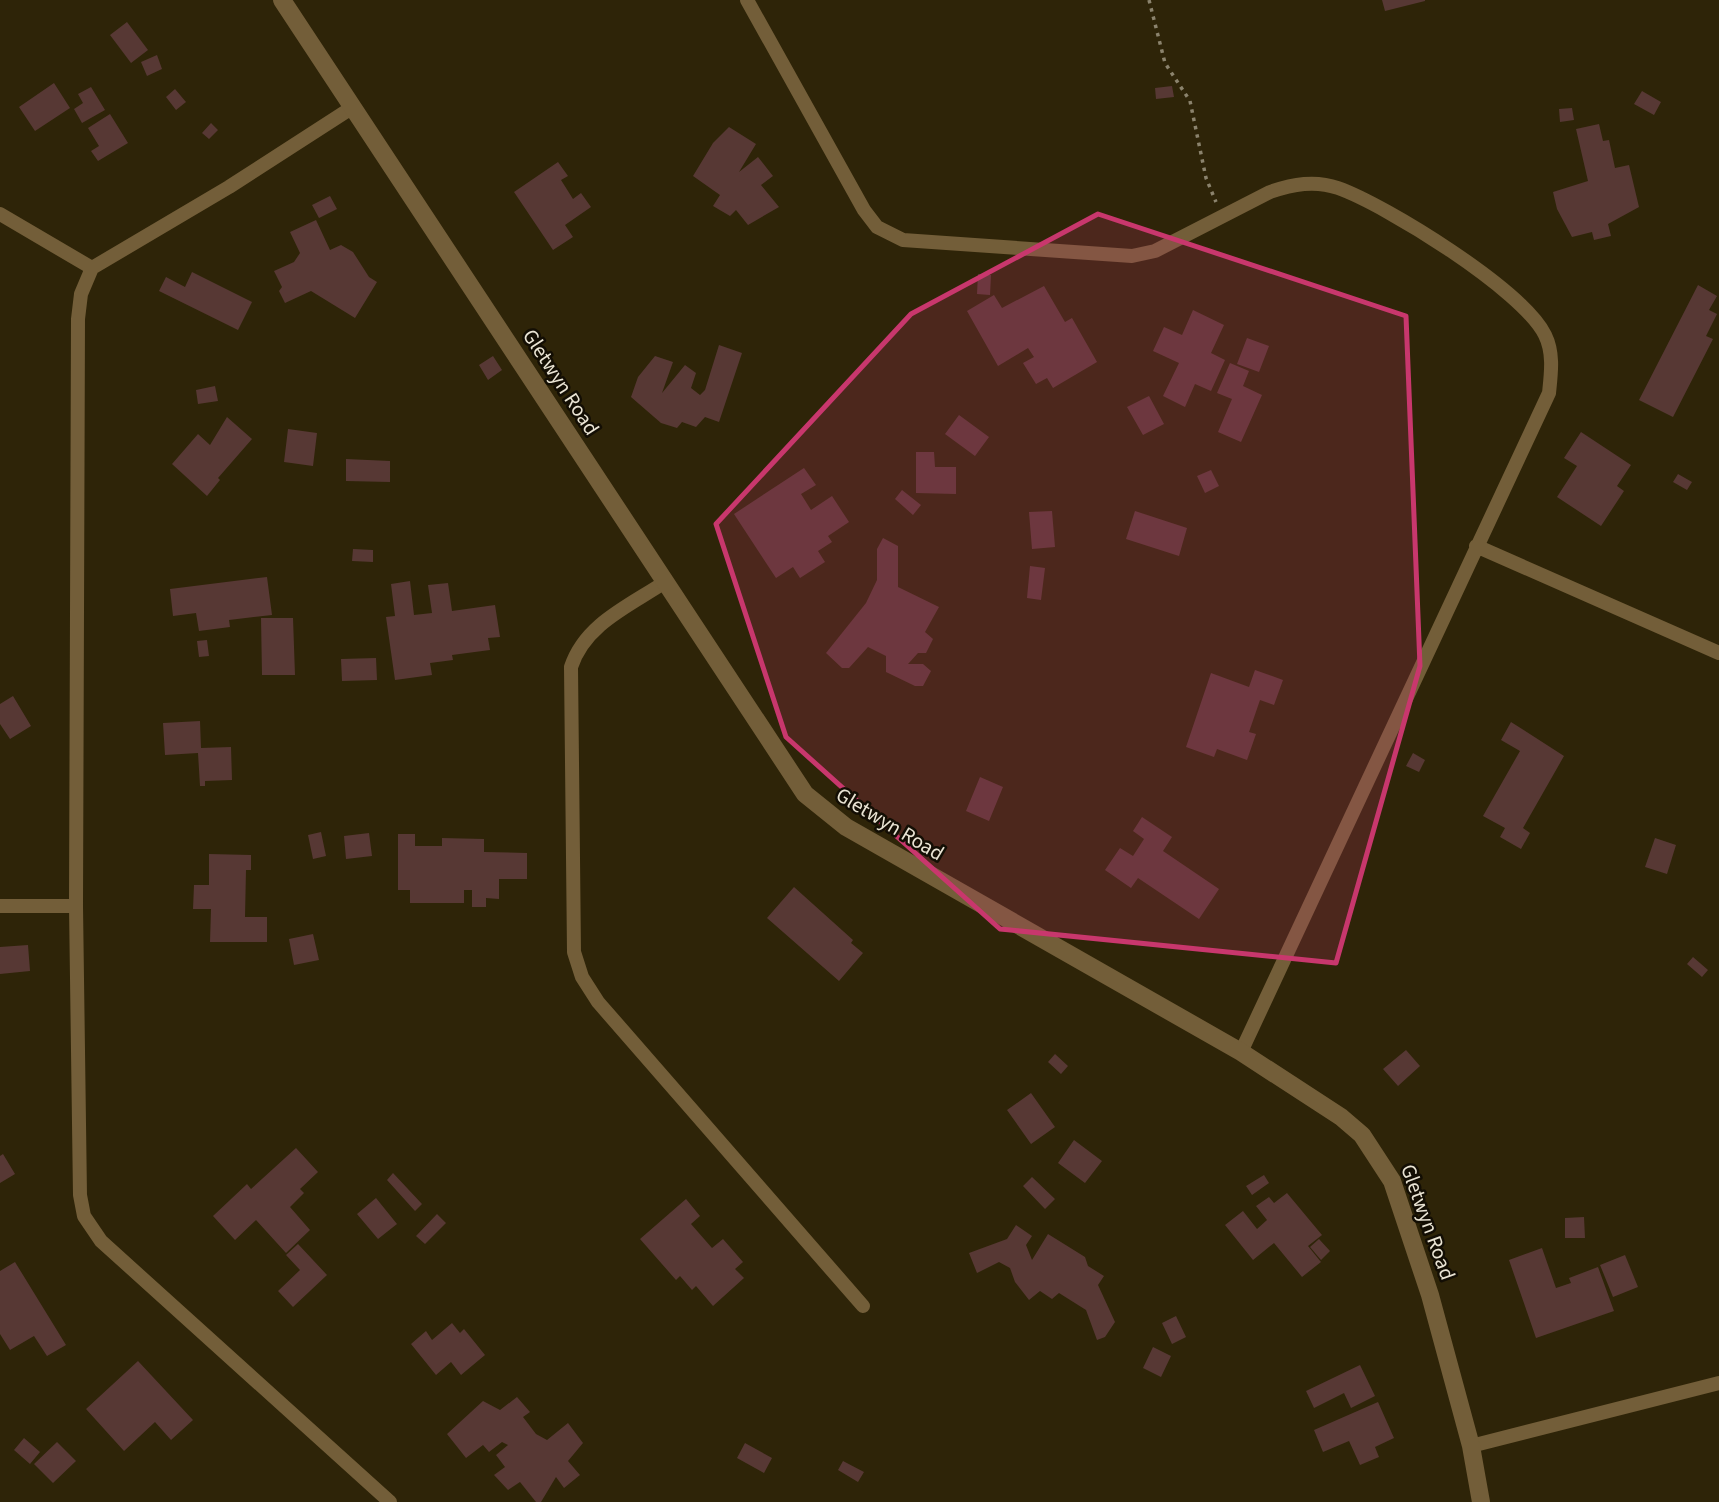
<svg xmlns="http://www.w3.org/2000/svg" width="1719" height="1502" viewBox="0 0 1719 1502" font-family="'Source Sans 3',sans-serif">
	<rect width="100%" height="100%" fill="#2e2408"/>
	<!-- building -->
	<path fill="#573834" d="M1382 0H1425V1L1385 11Z
		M127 22 148 50 131 63 110 35Z
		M157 55 162 69 147 76 141 62Z
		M54 83 70 108 35 131 19 107Z
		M1172 86 1174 97 1156 99 1155 88Z
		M91 87 105 110 82 123 74 109 83 103 78 94Z
		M175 89 186 102 176 110 166 97Z
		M1642 91 1661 102 1654 115 1634 104Z
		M1572 108 1574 120 1560 122 1559 109Z
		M110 114 128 143 98 161 91 151 99 146 88 128Z
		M211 123 218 130 209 139 202 133Z
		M1599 124 1603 141 1609 140 1615 168 1629 165 1639 207 1608 224 1611 236 1594 240 1592 232 1572 237 1557 209 1553 192 1588 181 1576 129Z
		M729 127 756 144 739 172 758 157 773 176 761 185 779 207 748 225 736 210 730 216 713 206 720 195 693 176 713 143Z
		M558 162 568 176 561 180 573 199 581 193 591 207 565 225 573 237 553 250 514 192Z
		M330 196 337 209 319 218 312 205Z
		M316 220 330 250 341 245 353 252 369 277 377 282 355 318 311 291 285 303 279 291 282 287 274 271 294 262 300 253 290 232Z
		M192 272 252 302 238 330 159 291 166 277 185 287Z
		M978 274 991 275 990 295 977 294Z
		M1698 285 1717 296 1709 310 1717 314 1706 336 1713 339 1673 417 1639 400Z
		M1044 286 1065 322 1072 318 1097 362 1053 388 1047 378 1036 384 1023 363 1034 357 1028 348 998 366 967 311 994 295 1002 308Z
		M1193 310 1224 325 1211 353 1225 360 1211 391 1195 384 1185 407 1163 396 1179 363 1153 351 1164 327 1182 335Z
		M1247 338 1269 346 1259 372 1237 364Z
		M719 345 742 353 719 422 705 417 696 427 682 422 677 428 661 423 631 397 638 377 655 356 673 362 662 393 685 365 696 373 691 388 700 395 705 390Z
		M493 356 502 370 488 380 479 365Z
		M1230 363 1249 371 1243 386 1262 395 1241 442 1218 432 1232 399 1217 393Z
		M215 386 218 401 198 404 196 390Z
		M1149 396 1164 424 1143 435 1127 407Z
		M959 415 989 437 975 456 945 434Z
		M227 417 252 439 218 478 220 480 207 496 172 464 198 434 210 445Z
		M288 429 317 433 313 466 284 462Z
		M1581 432 1631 465 1617 486 1624 491 1601 526 1557 497 1577 466 1564 458Z
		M916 452H934L935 467H956V494L916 493Z
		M346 459 390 461V482L346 481Z
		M804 468 816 485 801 494 811 510 832 496 849 522 828 536 832 542 818 551 825 562 800 578 793 567 776 578 734 514Z
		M1211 470 1219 486 1205 493 1197 476Z
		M1678 474 1692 482 1687 490 1673 482Z
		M902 490 921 505 913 515 895 499Z
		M1052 511 1055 547 1032 549 1029 512Z
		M1135 511 1187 528 1179 556 1126 539Z
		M883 538 898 546V587L939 607 925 632 933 639 926 653H918L908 664H923L931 671 923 686H915L886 672V656L868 647 849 668H842L826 653 866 603 877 580V549Z
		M353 549 373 550V562L352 561Z
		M1030 566 1045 568 1041 600 1027 598Z
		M267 577 272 615 229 620 230 627 199 631 196 613 173 616 170 589Z
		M410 581 414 615 432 613 428 585 448 583 452 611 495 605 500 637 488 638 490 650 452 655 453 660 430 663 432 675 395 680 386 617 395 616 391 584Z
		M261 618H293L295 675H262Z
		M207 640 209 656 199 657 197 641Z
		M376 658 377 680 342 681 341 659Z
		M1255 670 1283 680 1274 705 1260 700 1249 732 1256 734 1247 760 1217 749 1214 757 1186 747 1211 673 1249 687Z
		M13 696 31 726 10 739 0 724V704Z
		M200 721 201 748 231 747 232 780 205 781V786H200L198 753 165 755 163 723Z
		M1511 722 1564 756 1523 828 1530 833 1521 849 1500 837 1505 828 1483 816 1520 751 1501 740Z
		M1413 753 1425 760 1419 772 1406 766Z
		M980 777 1003 787 989 821 966 811Z
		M1142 817 1172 837 1163 851 1219 889 1199 919 1138 878 1131 888 1105 870 1120 848 1133 856 1144 839 1133 831Z
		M321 832 326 856 313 859 308 835Z
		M369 833 372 856 346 859 344 836Z
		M398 834H415V846H442V838L484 839V852L527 853V879H499V899L486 898V907H472V890H464V903H410V890H398Z
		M1655 838 1676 845 1667 874 1645 867Z
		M209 854 251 855V870H246L245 917H267V942H210L211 909H193L194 885H209Z
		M794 887 853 940 851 943 863 953 839 981 767 918Z
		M313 934 319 960 294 965 289 939Z
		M28 945 30 971 0 974V947Z
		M1693 957 1708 970 1702 977 1687 964Z
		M1406 1050 1420 1066 1398 1086 1383 1069Z
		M1055 1054 1068 1066 1061 1074 1048 1062Z
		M1031 1093 1055 1127 1031 1144 1007 1110Z
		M1074 1140 1102 1161 1085 1183 1058 1163Z
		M296 1148 318 1172 300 1189 304 1193 290 1207 310 1230 286 1253 256 1220 235 1240 213 1216 247 1184 251 1189Z
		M3 1154 15 1174 0 1183V1156Z
		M393 1173 422 1204 415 1211 387 1180Z
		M1264 1175 1269 1183 1252 1195 1246 1186Z
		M1032 1177 1055 1199 1045 1209 1023 1186Z
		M1287 1193 1322 1235 1308 1246 1321 1262 1302 1277 1274 1243 1253 1260 1225 1225 1243 1211 1257 1229 1267 1220 1256 1206 1269 1197 1274 1203Z
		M376 1198 397 1224 378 1239 357 1214Z
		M686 1199 700 1216 691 1224 712 1248 723 1239 743 1262 735 1269 744 1278 713 1306 696 1286 692 1290 680 1276 676 1280 640 1239Z
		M437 1214 446 1223 425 1244 416 1236Z
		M1584 1217 1585 1238H1565V1218Z
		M1016 1225 1032 1236 1026 1245 1032 1260 1048 1234 1085 1257 1088 1266 1104 1276 1098 1285 1115 1322 1105 1337 1097 1340 1086 1310 1059 1293 1052 1299 1040 1291 1029 1300 1015 1282 1010 1268 999 1262 977 1273 969 1253 1007 1239Z
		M1319 1239 1330 1251 1321 1260 1310 1247Z
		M298 1244 327 1275 293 1307 278 1291 300 1270 286 1255Z
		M1542 1248 1556 1288 1571 1283 1569 1278 1598 1267 1614 1311 1536 1338 1509 1260Z
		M1625 1255 1638 1287 1613 1297 1600 1265Z
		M15 1262 66 1345 47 1356 34 1336 10 1350 0 1334V1271Z
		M1176 1316 1186 1337 1172 1344 1162 1323Z
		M452 1323 460 1333 464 1329 485 1355 461 1375 451 1362 436 1375 411 1344 426 1331 432 1340Z
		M1153 1347 1171 1356 1161 1377 1143 1368Z
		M138 1361 193 1420 171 1440 155 1422 124 1451 86 1409Z
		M1360 1365 1375 1396 1351 1408 1344 1393 1314 1408 1306 1391Z
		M517 1397 530 1412 523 1417 536 1434 547 1440 568 1423 583 1443 568 1461 580 1475 564 1488 556 1477 541 1502H536L520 1482 508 1490 494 1475 505 1467 496 1455 508 1445 502 1442 489 1452 483 1445 466 1458 447 1434 483 1401 500 1410Z
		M1378 1402 1394 1438 1375 1447 1379 1457 1360 1465 1349 1441 1323 1452 1314 1430Z
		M24 1438 40 1452 30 1464 14 1450Z
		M57 1442 76 1461 53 1483 34 1464Z
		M745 1443 772 1458 764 1473 737 1458Z
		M843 1461 864 1472 858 1482 838 1470Z"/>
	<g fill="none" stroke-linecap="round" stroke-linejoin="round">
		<!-- path -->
		<path stroke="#8b836d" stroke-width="3.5" stroke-dasharray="3.5 5" stroke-linecap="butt" d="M1149 0 1165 63 1190 101 1206 178 1216 202"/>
		<!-- minor -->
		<path stroke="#735e39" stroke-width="14" d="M747 0 864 210 877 227 903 240 1132 256 1155 251 1270 192C1293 184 1315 180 1338 188 1386 205 1523 290 1545 335 1554 353 1551 374 1549 393L1241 1052
			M353 107 229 187 92 268 81 294 78 319 76 906 80 1195 84 1216 101 1241 390 1502
			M0 214 92 268
			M1476 546 1719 653
			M665 582C629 606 585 624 571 667L574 952 582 977 598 1002 863 1306
			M0 906H76
			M1471 1446 1719 1383"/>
		<!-- tertiary -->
		<path stroke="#735e39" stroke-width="18" d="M282 0 805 794 846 827 1241 1052 1341 1117 1362 1135 1392 1181 1430 1295 1471 1446 1481 1502"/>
	</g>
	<!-- marked area -->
	<path fill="#c8376d" fill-opacity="0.2" stroke="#c8376d" stroke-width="5" stroke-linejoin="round" d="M1098 214 1406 316 1420 666 1336 963 1000 929 786 737 716 524 911 314Z"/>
	<g text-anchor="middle" stroke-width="5" stroke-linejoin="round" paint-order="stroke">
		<!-- street labels -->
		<g font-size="21" fill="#eae4d4" stroke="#130e04">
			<text transform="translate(561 382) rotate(57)" y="7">Gletwyn Road</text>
			<text transform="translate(890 824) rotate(31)" y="7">Gletwyn Road</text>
			<text transform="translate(1428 1222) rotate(70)" y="7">Gletwyn Road</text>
		</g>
	</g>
</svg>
